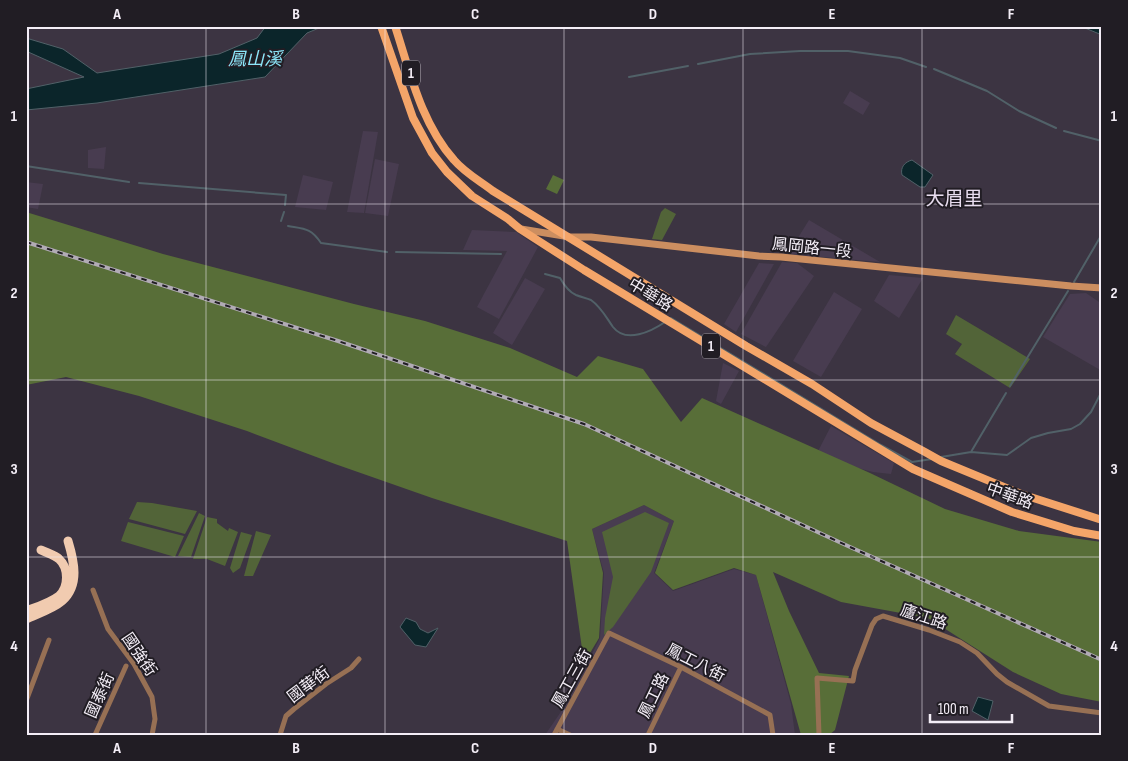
<svg xmlns="http://www.w3.org/2000/svg" width="1128" height="761" viewBox="0 0 1128 761" font-family="'Sofia Sans Condensed','Noto Sans TC',sans-serif">
	<rect width="100%" height="100%" fill="#3c3442"/>
	<!-- built -->
	<path fill="#483c50" d="M850 91 870 103 863 115 843 103Z
		M363 131 378 132 364 213 347 212Z
		M106 147 104 169 88 168V150Z
		M375 159 399 164 388 216 365 213Z
		M303 175 333 182 326 210 295 207Z
		M26 182 43 184 38 209 26 207Z
		M809 220 880 262 788 254Z
		M472 230 516 232 538 247 499 319 477 307 507 251 463 250Z
		M782 262 797 263 814 276 766 347 741 334Z
		M759 263 774 264 736 332 724 324Z
		M889 275 923 278 899 318 874 301Z
		M525 278 545 289 512 345 493 333Z
		M834 292 862 309 821 377 793 361Z
		M1086 293 1102 304V371L1043 337 1070 294Z
		M723 363 739 371 721 404 716 401Z
		M831 426 894 463 891 474 873 472 815 457Z
		M644 505 674 521 654 573 673 591 734 569 756 575 791 704 795 735H545L567 703 600 638 604 573 592 529Z"/>
	<!-- green -->
	<path fill="#526438" d="M665 208 676 214 662 240 652 239 661 212Z
		M956 315 1030 359 1010 388 955 354 962 344 946 334Z
		M137 502 152 503 197 511 185 534 129 519Z
		M645 512 669 523 651 572 613 627 604 635 605 618 613 577 602 532Z
		M199 513 205 516 191 557 178 556Z
		M207 517 217 519V523L228 531 229 528 238 532 225 566 207 559H193Z
		M128 522 184 536 175 557 121 541Z
		M256 531 271 535 253 576H244Z
		M241 532 252 535 240 568 233 573 230 568Z"/>
	<!-- forest -->
	<path fill="#586e38" d="M553 175 564 180 557 194 546 189Z
		M26 212 163 254 354 304 425 321 510 348 577 377 598 356 643 369 681 422 702 398 870 473 945 509 1019 531 1102 542V702L1061 694 1013 672 928 618 841 602 773 572 789 611 819 673 849 676 835 730 829 735H801L756 575 734 568 673 590 655 573 674 521 644 505 592 529 603 573 599 638 584 663 567 541 432 498 335 464 247 431 139 396 66 377 26 385Z"/>
	<!-- water -->
	<path fill="#0b252a" stroke="#516168" d="M266 26H324L307 33 265 77 97 103 26 110V89L84 77 26 51V38L63 49 97 73 219 54 257 38Z
		M1080 26H1102V35Z
		M912 160 933 175 925 187H920L902 175C900 167 905 162 912 160Z
		M406 618 416 622 420 629 428 633 438 628 426 647 415 645 400 627Z
		M978 697 993 701 988 720 972 711Z"/>
	<g fill="none" stroke-linecap="round" stroke-linejoin="round">
		<!-- stream -->
		<path stroke="#516168" stroke-width="2" d="M698 64 750 54 800 51H848L900 58 926 67
			M934 69 987 91 1019 111 1056 128
			M629 77 688 66
			M1064 131 1102 141
			M26 166 129 182
			M139 183 286 195 285 205
			M281 221 284 212
			M288 226C305 229 311 228 321 243L387 252
			M396 252 501 254
			M545 274 560 278C564 285 569 292 576 295 581 297 586 298 591 300 601 307 606 317 613 327 626 344 652 331 665 322
			M1074 282 1102 234
			M669 319 671 318 881 445 912 462 932 459
			M1010 386 1068 291
			M971 452 1006 393
			M941 457 971 452 1007 455 1031 438 1048 433 1071 429 1080 424 1091 412 1102 391"/>
		<!-- street -->
		<path stroke="#977054" stroke-width="5" d="M93 590 108 629 134 664 152 697 155 719 152 735
			M26 701 49 640
			M557 729 570 735
			M95 735 126 666
			M280 735 286 716 294 709 326 684 351 668 359 659
			M554 735 609 633 681 667 770 715 773 735
			M648 735 681 667
			M819 735 817 678 853 681 855 670 872 625 876 619 883 616 929 630 960 642 977 653 997 674 1007 682 1049 706 1102 713"/>
		<!-- secondary -->
		<path stroke="#cc8e60" stroke-width="7" d="M521 229 570 237H591L759 256 781 257 1071 286 1102 288"/>
		<!-- primary -->
		<path stroke="#f4a569" stroke-width="8" d="M381 26 413 118 432 153 447 172 472 196 508 219 520 229 584 270 913 469 1012 512 1074 531 1102 536
			M395 26C410 72 421 123 454 160 465 173 480 181 493 191L746 346 812 384 871 423 925 452 941 461 1021 494 1102 520"/>
		<!-- highway -->
		<path stroke="#f1cbb0" stroke-width="9" d="M26 611C37 607 50 603 59 596 69 587 69 568 59 559 55 555 47 553 41 550
			M26 619C37 614 53 609 62 601 80 585 74 561 68 541"/>
		<!-- rail casing -->
		<g stroke="#b1abb5" stroke-width="4">
			<path id="rail" d="M26 242 338 341 584 424 850 547 1102 660"/>
		</g>
		<!-- rail -->
		<use href="#rail" stroke="#211d24" stroke-width="2" stroke-dasharray="5.5" stroke-linecap="butt"/>
	</g>
	<!-- grid -->
	<path fill="none" stroke="#f4eef7" stroke-width="1" stroke-opacity="0.55" d="M206 26V735M385 26V735M564 26V735M743 26V735M922 26V735M26 204H1102M26 380H1102M26 557H1102"/>
	<g text-anchor="middle" stroke-width="4" stroke-linejoin="round" paint-order="stroke">
		<!-- shield labels -->
		<g fill="#211d24" stroke="#b5afb8" stroke-width="1">
			<rect x="402" y="60.5" width="18" height="25" rx="4"/>
			<rect x="702" y="333.5" width="18" height="25" rx="4"/>
		</g>
		<g font-size="15" font-weight="bold" fill="#f4eef7">
			<text x="411" y="78">1</text>
			<text x="711" y="351">1</text>
		</g>
		<!-- street labels -->
		<g font-size="16" fill="#f4eef7" stroke="#211d24">
			<text transform="translate(812 247) rotate(6)" y="6">鳳岡路一段</text>
			<text transform="translate(651 294) rotate(31)" y="6">中華路</text>
			<text transform="translate(1010 495) rotate(20)" y="6">中華路</text>
			<text transform="translate(924 616) rotate(18)" y="6">廬江路</text>
			<text transform="translate(140 654) rotate(56)" y="6">國強街</text>
			<text transform="translate(696 662) rotate(27)" y="6">鳳工八街</text>
			<text transform="translate(571 678) rotate(-61)" y="6">鳳工三街</text>
			<text transform="translate(308 684) rotate(-37)" y="6">國華街</text>
			<text transform="translate(99 695) rotate(-66)" y="6">國泰街</text>
			<text transform="translate(653 695) rotate(-64)" y="6">鳳工路</text>
		</g>
		<!-- water labels -->
		<g font-size="18" font-style="italic" fill="#8ce6f9" stroke="#211d24">
			<text x="255" y="65">鳳山溪</text>
		</g>
		<!-- quarter labels -->
		<g font-size="19" fill="#e8ddef" stroke="#211d24">
			<text x="954" y="205">大眉里</text>
		</g>
	</g>
	<!-- border -->
	<rect width="1128" height="761" fill="none" stroke="#211d24" stroke-width="55"/>
	<!-- scale -->
	<path d="M930 714v8h82v-8" fill="none" stroke="#f4eef7" stroke-width="2.5"/>
	<text x="938" y="714" font-size="15" fill="#f4eef7" stroke="#211d24" stroke-width="4" paint-order="stroke">100 m</text>
	<rect x="28" y="28" width="1072" height="706" fill="none" stroke="#f4eef7" stroke-width="2"/>
	<g font-size="16" text-anchor="middle" font-weight="bold" fill="#f4eef7">
		<text x="117" y="19">A</text>
		<text x="296" y="19">B</text>
		<text x="475" y="19">C</text>
		<text x="653" y="19">D</text>
		<text x="832" y="19">E</text>
		<text x="1011" y="19">F</text>
		<text x="14" y="121">1</text>
		<text x="1114" y="121">1</text>
		<text x="14" y="298">2</text>
		<text x="1114" y="298">2</text>
		<text x="14" y="474">3</text>
		<text x="1114" y="474">3</text>
		<text x="14" y="651">4</text>
		<text x="1114" y="651">4</text>
		<text x="117" y="753">A</text>
		<text x="296" y="753">B</text>
		<text x="475" y="753">C</text>
		<text x="653" y="753">D</text>
		<text x="832" y="753">E</text>
		<text x="1011" y="753">F</text>
	</g>
</svg>
